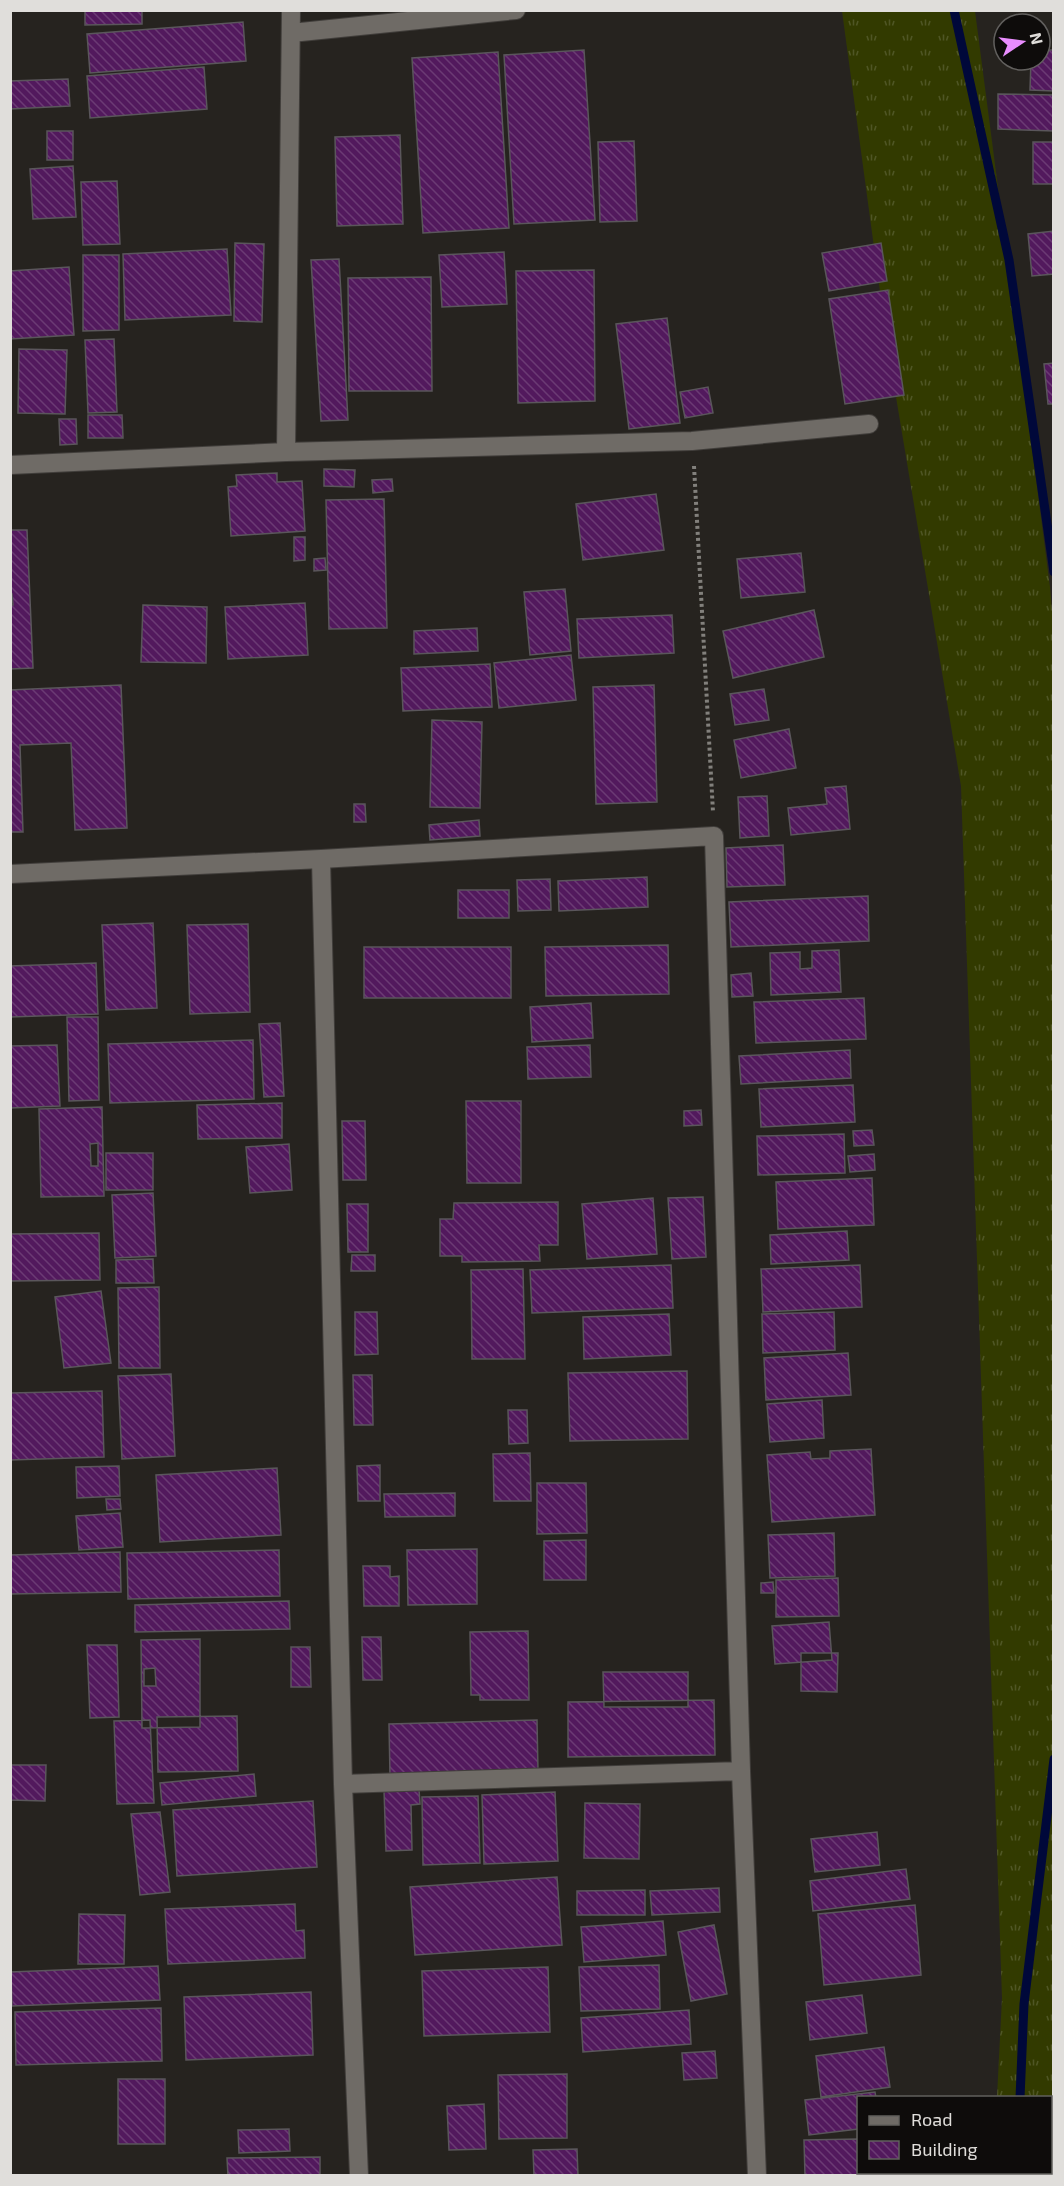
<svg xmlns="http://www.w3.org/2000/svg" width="1064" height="2186" viewBox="0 0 1064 2186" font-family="'Exo 2',sans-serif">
	<defs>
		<pattern id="grass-tufts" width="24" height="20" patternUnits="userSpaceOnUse" patternTransform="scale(1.5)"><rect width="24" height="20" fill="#323a00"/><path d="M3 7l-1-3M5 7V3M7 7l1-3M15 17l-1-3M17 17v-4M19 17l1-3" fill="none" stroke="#4f5625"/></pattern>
		<pattern id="building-back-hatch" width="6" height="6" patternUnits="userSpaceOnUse" patternTransform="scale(1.5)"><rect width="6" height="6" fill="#52195d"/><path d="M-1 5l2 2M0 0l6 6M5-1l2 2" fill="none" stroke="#6b3a74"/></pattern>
	</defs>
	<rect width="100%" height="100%" fill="#26231f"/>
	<!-- grass -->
	<path fill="url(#grass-tufts)" d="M842 11H975L1050 587 1054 634V2116L1051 2159 1050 2098 997 2097 1002 1998 961 786 887 343Z"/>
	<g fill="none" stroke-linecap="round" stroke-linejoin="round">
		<!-- stream -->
		<path stroke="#00083a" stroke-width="9" d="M954 10 1009 260 1054 572
			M1020 2098 1024 2004 1054 1759
			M1017 2176V2172"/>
	</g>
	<!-- building -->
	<path fill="url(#building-back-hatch)" stroke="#5a565b" stroke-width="1.5" fill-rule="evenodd" d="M85 10H142V24L85 25Z
		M243 22 246 61 90 73 87 34Z
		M584 50 595 220 514 224 504 55Z
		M1040 50H1054V91L1030 90 1031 60H1040Z
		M498 52 509 228 423 233 412 58Z
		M204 67 207 109 90 118 87 76Z
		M68 79 70 106 10 109V81Z
		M998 94 1054 95V131L998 129Z
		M47 131H73V160H47Z
		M400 135 403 224 337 226 335 137Z
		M634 141 637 221 600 222 598 142Z
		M1033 142H1054V184H1033Z
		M73 166 76 217 33 219 30 169Z
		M117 181 120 244 83 245 81 182Z
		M1054 231V274L1032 276 1028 234Z
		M235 243 264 244 262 322 234 321Z
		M881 243 887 281 829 291 822 253Z
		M227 249 231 315 125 320 123 254Z
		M504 252 507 304 442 307 439 255Z
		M83 255H119V330L83 331Z
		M339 259 348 420 321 421 311 260Z
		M69 267 74 335 10 339V271Z
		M594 270 595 401 518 403 516 271Z
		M431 277 432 391H349L348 278Z
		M888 290 904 395 845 404 829 299Z
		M667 318 680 423 629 429 616 324Z
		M114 339 117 412 88 413 85 340Z
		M19 349 67 350 65 414 18 413Z
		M1054 363V404H1048L1044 364Z
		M708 387 713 413 685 418 680 392Z
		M88 415H122L123 438H88Z
		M59 419H76L77 444 60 445Z
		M324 469 355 470 354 487 324 486Z
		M277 473V482L302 481 305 531 231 536 228 487 237 486 236 475Z
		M392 479 393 491 373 493 372 480Z
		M656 494 664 550 583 560 576 504Z
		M384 499 387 628 329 629 326 500Z
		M10 530H27L33 668 10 669V605H13L12 594H10Z
		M294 537H305V560L294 561Z
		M801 553 805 592 741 598 737 559Z
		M325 558 326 570 314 571V559Z
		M565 589 571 651 530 655 524 592Z
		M305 603 308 655 228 659 225 607Z
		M143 605 207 607 206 663 141 662Z
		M814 610 824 657 733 678 723 631Z
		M672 615 674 653 579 658 577 619Z
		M477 628 478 651 414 654V631Z
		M571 655 576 700 499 708 494 663Z
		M490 664 492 707 403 711 401 668Z
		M121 685 127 828 75 830 71 743 20 745 23 832H10V690Z
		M654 685 657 802 596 804 593 687Z
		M764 689 769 720 735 725 730 694Z
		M432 720 482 722 480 808 430 807Z
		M789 729 796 768 741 778 734 740Z
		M846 786 850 829 791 835 788 808 827 804 825 788Z
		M767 796 769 836 740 838 738 797Z
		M354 804H365L366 822H354Z
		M479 820 480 836 430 840 429 825Z
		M783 845 785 885 727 887 726 848Z
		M647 877 648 907 559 911 558 881Z
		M550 879 551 910 518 911 517 880Z
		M458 890H509V918H458Z
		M868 896 869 941 731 947 729 902Z
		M153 923 157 1008 106 1010 102 925Z
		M248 924 250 1012 190 1014 187 925Z
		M668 945 669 994 546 996 545 947Z
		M364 947H511V998H364Z
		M839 950 841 992 771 995 770 953 800 952V969L812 968V951Z
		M96 963 98 1014 10 1017V966Z
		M751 973 753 996 732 997 731 975Z
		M864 998 866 1039 756 1043 754 1002Z
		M591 1003 593 1038 532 1042 530 1007Z
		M67 1017H98L99 1100 69 1101Z
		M280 1023 284 1096 264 1097 259 1024Z
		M253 1040 254 1099 110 1103 108 1044Z
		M57 1045 60 1106 10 1108V1046Z
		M590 1045 591 1077 528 1079 527 1047Z
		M850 1050 851 1078 741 1084 739 1056Z
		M853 1085 855 1122 761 1127 759 1089Z
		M466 1101H521V1183H467Z
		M282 1103V1138L198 1139 197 1105Z
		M102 1107 104 1196 41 1197 39 1109ZM98 1143V1166H91L90 1144Z
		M701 1110 702 1125 684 1126V1111Z
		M342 1121H365L366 1180H343Z
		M872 1130 874 1145 854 1146 853 1131Z
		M844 1134 845 1173 758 1175 757 1136Z
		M289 1144 292 1190 250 1193 246 1147Z
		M106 1153H153V1190H106Z
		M874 1154 875 1170 850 1172 848 1156Z
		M872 1178 874 1225 778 1229 776 1182Z
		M153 1193 156 1256 115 1258 112 1195Z
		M703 1197 706 1257 672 1259 668 1198Z
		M653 1198 657 1254 587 1259 582 1204Z
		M558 1202V1245H539L540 1261 462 1262V1256H440V1219H453L454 1203Z
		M347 1204H368V1252H348Z
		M847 1231 849 1260 771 1264 770 1235Z
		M99 1233 100 1280 10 1281V1234Z
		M352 1255H375V1271H351Z
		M153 1259 154 1283H116V1260Z
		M671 1265 673 1308 532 1313 530 1270Z
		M860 1265 862 1307 763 1312 761 1269Z
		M523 1269 525 1359H472L471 1270Z
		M159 1287 160 1368H119L118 1288Z
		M101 1291 111 1363 64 1368 55 1297Z
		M355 1312H377L378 1354 355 1355Z
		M834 1312 835 1350 763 1353 762 1314Z
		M669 1314 671 1355 584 1359 583 1317Z
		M848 1353 851 1395 766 1400 764 1358Z
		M687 1371 688 1439 570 1441 568 1373Z
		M171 1374 175 1456 122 1459 118 1376Z
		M353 1375H372L373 1425H354Z
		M102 1391 104 1457 10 1460V1393Z
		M822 1400 824 1438 770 1442 767 1404Z
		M508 1410H527L528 1443 509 1444Z
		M871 1449 875 1515 772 1522 767 1455 810 1452 811 1459 830 1458V1451Z
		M530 1453 531 1501H494L493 1454Z
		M380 1465V1501H358L357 1466Z
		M119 1466 120 1496 77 1498 76 1467Z
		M277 1468 281 1535 160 1542 156 1475Z
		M537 1483H586L587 1533 537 1534Z
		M455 1493V1516L385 1517 384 1494Z
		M106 1499H120L121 1509 107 1510Z
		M120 1513 123 1547 79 1550 76 1516Z
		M834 1533 835 1576 770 1578 768 1535Z
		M586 1540V1580H544V1541Z
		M477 1549V1604L408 1605 407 1550Z
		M279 1550 280 1596 128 1599 127 1553Z
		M120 1552 121 1592 10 1594V1555Z
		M363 1566H390V1577L399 1576V1606H364Z
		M838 1578 839 1616 776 1617V1580Z
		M773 1582 774 1593H761V1583Z
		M289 1601 290 1629 135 1632V1605Z
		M829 1622 832 1660 775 1664 772 1626Z
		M528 1631 529 1700H480V1695H471L470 1632Z
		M362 1637H381L382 1680H363Z
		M200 1639V1727L142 1728 141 1640ZM155 1668 156 1686H144V1669Z
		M87 1645H117L119 1717 90 1718Z
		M291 1647H310L311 1687H291Z
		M801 1653H838L837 1692 801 1691Z
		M603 1672H688V1707H604Z
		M714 1700 715 1755 568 1757V1702Z
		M237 1716 238 1771 158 1772 157 1717Z
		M150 1720 154 1803 117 1804 114 1721Z
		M537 1720 538 1771 390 1776 389 1724Z
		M10 1765H46L45 1801 10 1800Z
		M254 1774 256 1796 162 1805 160 1783Z
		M419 1789 420 1804 411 1805 412 1850 386 1851 384 1790Z
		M555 1792 558 1861 484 1864 482 1795Z
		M478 1796 480 1863 423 1865 422 1797Z
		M313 1801 317 1867 177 1876 173 1810Z
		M585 1803 640 1804 639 1859 584 1858Z
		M160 1812 170 1892 140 1895 131 1814Z
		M877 1832 880 1865 815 1872 811 1839Z
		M906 1869 910 1899 813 1911 810 1881Z
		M557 1877 562 1945 415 1955 410 1887Z
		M719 1888 720 1912 652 1915 650 1891Z
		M645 1890V1915H577V1891Z
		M295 1904 296 1931 304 1930 305 1958 168 1964 165 1909Z
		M915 1905 921 1975 824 1985 818 1914Z
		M79 1914 125 1915 124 1964H78Z
		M663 1921 666 1955 584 1962 581 1927Z
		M714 1925 727 1994 691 2001 678 1932Z
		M659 1965 660 2009 581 2011 579 1967Z
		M158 1966 160 2000 12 2006 11 1972Z
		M548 1967 550 2032 424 2036 422 1971Z
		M311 1992 313 2055 186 2060 184 1997Z
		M862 1995 867 2033 810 2040 806 2002Z
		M161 2008 162 2061 16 2065 15 2012Z
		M689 2010 691 2044 583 2052 581 2018Z
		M884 2047 890 2087 821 2097 816 2056Z
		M715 2051 717 2078 684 2080 682 2053Z
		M567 2074V2138L499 2139 498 2075Z
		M118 2079H165V2144H118Z
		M875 2092 876 2098H858V2129L809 2135 805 2100Z
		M484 2104 486 2149 449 2150 447 2106Z
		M289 2129 290 2151 239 2153 238 2130Z
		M858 2139V2172H914V2176H805L804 2140Z
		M577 2149 578 2176H534L533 2150Z
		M320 2157V2176H228L227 2158Z
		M919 2172H982V2176H919Z"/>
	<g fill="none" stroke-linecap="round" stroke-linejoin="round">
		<!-- street casing -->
		<g stroke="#413e3b" stroke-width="20">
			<path id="street" d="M291 33 516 10
				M286 452 291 10
				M10 465 286 452 692 441 869 424
				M321 859 343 1784 359 2176
				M10 874 321 859 714 836 741 1771 757 2176
				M343 1784 741 1771"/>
		</g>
		<!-- path -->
		<path stroke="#82807c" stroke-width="4" stroke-dasharray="3 3" stroke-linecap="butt" d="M694 466 713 812"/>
		<!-- street -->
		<use href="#street" stroke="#6f6b66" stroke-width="18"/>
	</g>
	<!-- border -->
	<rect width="1064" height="2186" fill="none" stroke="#e0dedb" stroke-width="24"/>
	<!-- legend -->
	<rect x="857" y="2096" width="195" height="78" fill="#0e0c0b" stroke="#62605e" stroke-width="1.5"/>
	<rect x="869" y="2116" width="30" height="9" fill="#6f6b66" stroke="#62605e" stroke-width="1.5"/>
	<text x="911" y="2126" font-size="18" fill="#e0dedb">Road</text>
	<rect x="869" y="2141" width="30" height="18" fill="url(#building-back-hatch)" stroke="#62605e" stroke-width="1.5"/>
	<text x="911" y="2156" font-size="18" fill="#e0dedb">Building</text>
	<!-- north arrow -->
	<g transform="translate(1022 42) rotate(77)"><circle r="28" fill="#0e0c0b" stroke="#62605e" stroke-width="1.5"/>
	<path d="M0-4.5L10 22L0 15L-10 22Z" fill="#e98dfe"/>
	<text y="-9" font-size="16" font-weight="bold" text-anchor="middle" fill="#e0dedb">N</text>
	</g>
</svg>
